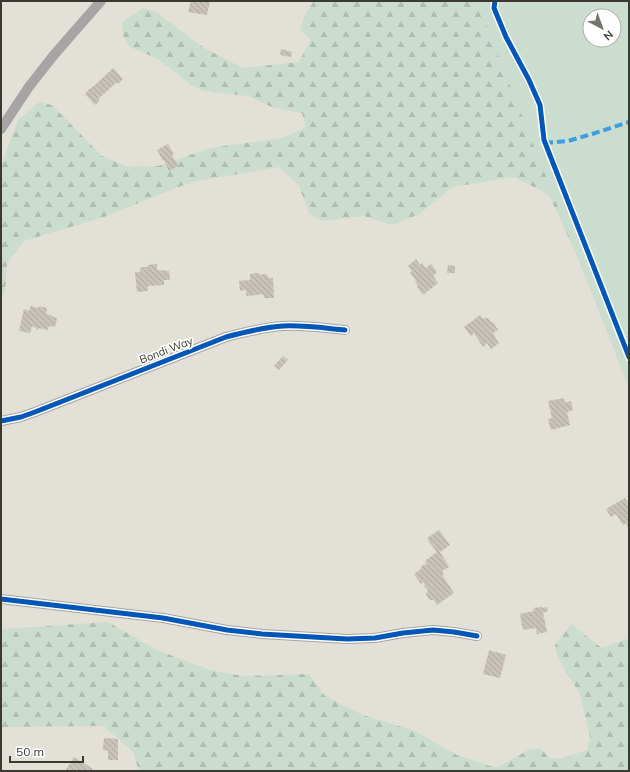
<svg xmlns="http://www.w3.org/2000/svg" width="630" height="772" viewBox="0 0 630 772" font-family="Mulish,sans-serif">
	<defs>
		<pattern id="forest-firs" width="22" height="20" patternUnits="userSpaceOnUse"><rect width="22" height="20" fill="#cbddce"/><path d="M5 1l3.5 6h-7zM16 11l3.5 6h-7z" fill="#afbeb1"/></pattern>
		<pattern id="building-back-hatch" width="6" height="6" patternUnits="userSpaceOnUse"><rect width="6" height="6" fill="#c9c2b8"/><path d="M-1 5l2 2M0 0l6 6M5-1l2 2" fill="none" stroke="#ada79f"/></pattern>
	</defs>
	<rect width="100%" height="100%" fill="#e2e0d7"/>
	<!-- forest -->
	<path fill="url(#forest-firs)" fill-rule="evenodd" d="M314 1H629V374L558 214 548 194 514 177 453 187 419 214 392 225 364 216 322 221 309 213 299 186 279 167 191 182 104 217 24 241 7 263 5 292 1 299V166L18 120 39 102 52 105 102 156 129 167 158 166 210 148 282 138 306 127 302 113 274 108 248 96 204 91 191 85 158 59 130 47 123 35 122 22 144 8 156 12 204 48 243 68 299 62 311 39 300 30 305 15ZM590 16H614V40H590Z
		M108 622 157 650 210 670 243 676 309 674 325 696 363 715 415 731 457 755 496 768 530 749 540 748 550 758H563L587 750 590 737 580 694 558 659 555 645 571 624 602 648 629 638V771H139L133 752 104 726 1 727V629Z"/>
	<!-- park -->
	<path fill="#cbddce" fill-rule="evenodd" d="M477 1H629V388ZM590 16H614V40H590Z"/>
	<!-- building -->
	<path fill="url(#building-back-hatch)" d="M191 1H210L207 15 188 12Z
		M281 49 292 52 291 57 280 55Z
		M113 68 123 79 118 84 117 82 98 99 100 100 95 105 85 94 88 91V90L94 86Z
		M168 144 174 154 172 155 178 166 169 171 164 160 163 161 157 150Z
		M416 259 420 265 422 263 426 268 431 264 437 272 433 276 438 283 423 295 417 287 418 286 415 281 416 280 410 273 412 271 408 266Z
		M157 264V270L169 271 170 280H164V285L148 286V291L137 292 135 272H140V269L142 267H148V265Z
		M448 265 455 266V273H447Z
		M259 273V275L266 274 269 278H273L274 298H264L263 294 247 296V295H246V290L240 291 239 281 250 280V274Z
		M31 306 39 308V306L47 308 46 314 51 315V316L57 318 55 327 49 326 48 330 39 328V330L36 329V328L32 326 30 333 19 331 24 309 29 311 30 308Z
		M480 315 483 319 485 318H488L492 323 493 322 498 330 493 333 496 338H495L499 343 491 349 487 343 483 347 474 333 471 336 464 327Z
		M283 356 288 360 279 370 274 366Z
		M564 398 565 403 571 401 573 410 567 412 570 425 551 430 548 419 552 418 548 401Z
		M625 498 629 504V529L626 523 623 525 616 514 611 517 606 509Z
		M439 530 450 545 440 552 449 567 442 571 444 574 442 575 454 593 437 605 434 600H431L428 598 426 594 428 590 424 586 425 585 423 582 421 584 414 574 421 569V567L424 564 427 565 425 561 437 552 429 542V541L427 538Z
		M542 607V608L547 607 548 611 543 613 547 632 537 634 536 628 523 630 520 614 534 611 533 608Z
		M489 650 506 655 500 678 483 674Z
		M104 738 118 739V760H108V751L103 750Z
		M74 757 93 769 91 771H65Z"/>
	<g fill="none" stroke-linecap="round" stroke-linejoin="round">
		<!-- minor -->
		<path stroke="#a7a5a4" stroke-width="10" d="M1 129 28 88 53 56 101 1
			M1 421 21 417 35 412 226 337C245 332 264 327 283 326 304 325 324 328 345 330
			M1 599 163 618 227 630 262 634 347 639 375 638 403 633 433 630 454 632 477 636"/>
		<!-- quiet -->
		<path stroke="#3e9ee2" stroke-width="4" stroke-dasharray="8 4" stroke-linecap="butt" d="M545 143 568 141 592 134 629 122"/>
		<!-- cycleway casing -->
		<g stroke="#fff" stroke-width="8">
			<path id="cycleway" d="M495 1 494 8 506 37 529 80 540 105 544 140 629 357
				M1 421 21 417 35 412 226 337C245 332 264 327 283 326 304 325 324 328 345 330
				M1 599 163 618 227 630 262 634 347 639 375 638 403 633 433 630 454 632 477 636"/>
		</g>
		<!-- cycleway -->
		<use href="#cycleway" stroke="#0057b8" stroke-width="5"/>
	</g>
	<g text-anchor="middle" stroke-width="3.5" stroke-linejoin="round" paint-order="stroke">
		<!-- street labels -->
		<g font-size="11" fill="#3a3932" stroke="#fff">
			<text transform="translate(166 350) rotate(-21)" y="4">Bondi Way</text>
		</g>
	</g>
	<!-- border -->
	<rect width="630" height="772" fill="none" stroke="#3a3932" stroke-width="4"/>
	<!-- north arrow -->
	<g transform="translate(602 28) rotate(139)"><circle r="19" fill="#ffffff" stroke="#b0b0ad"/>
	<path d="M0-3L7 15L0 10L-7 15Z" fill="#75736c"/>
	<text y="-6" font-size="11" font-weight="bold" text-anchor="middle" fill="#3a3932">N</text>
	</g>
	<!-- scale -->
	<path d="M10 756v6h73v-6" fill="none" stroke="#3a3932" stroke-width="2"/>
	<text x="16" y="756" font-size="12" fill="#3a3932" stroke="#ffffff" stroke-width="3" paint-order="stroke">50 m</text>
</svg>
